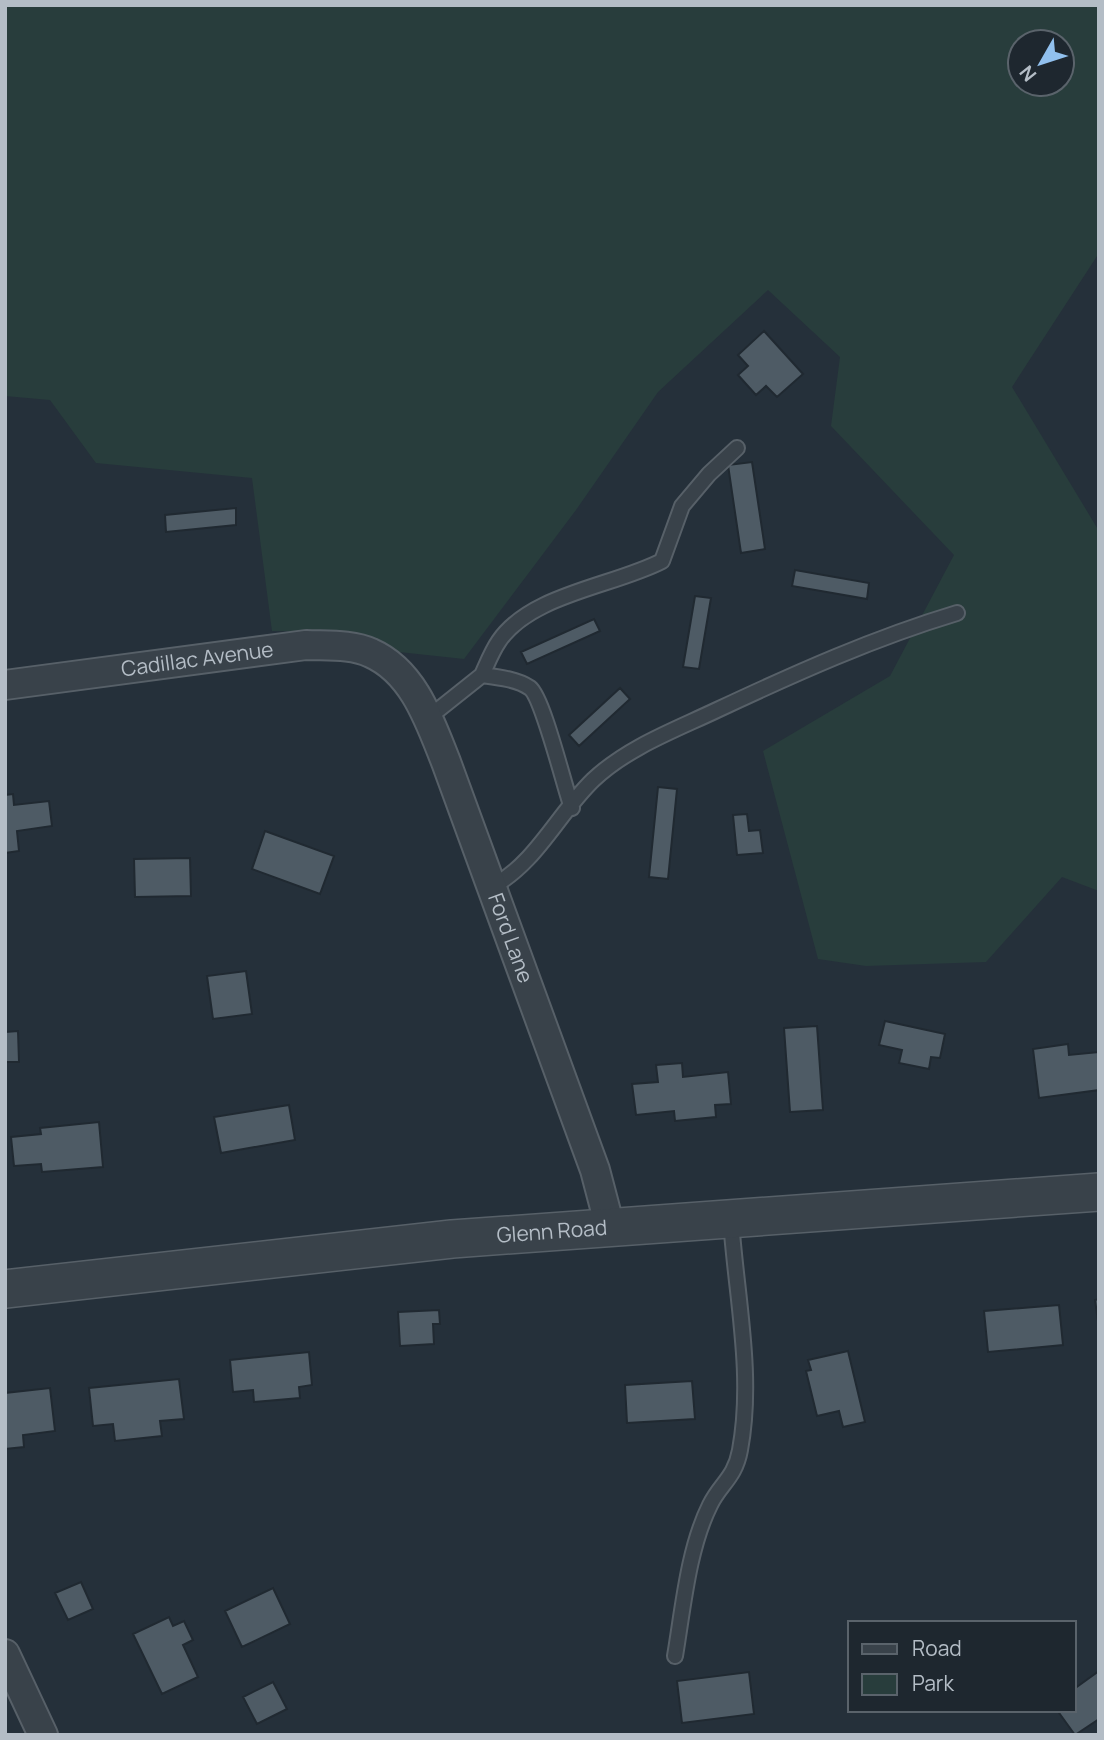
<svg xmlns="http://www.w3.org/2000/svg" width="1104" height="1740" viewBox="0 0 1104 1740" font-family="Manrope,sans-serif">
	<rect width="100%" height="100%" fill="#25303a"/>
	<!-- green -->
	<path fill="#283d3c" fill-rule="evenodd" d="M5 5H1099V253L1012 387 1099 531V891L1062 877 986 962 866 966 818 959 763 751 890 676 954 555 831 426 840 357 768 290 658 392 576 510 464 659 399 652 375 640 339 632 272 631 252 478 96 463 50 400 5 396ZM1020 42H1062V84H1020Z"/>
	<!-- building -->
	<path fill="#4e5b65" stroke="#202931" stroke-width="2" d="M764 331 803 374 777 397 766 386 756 395 738 375 748 366 738 355Z
		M752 462 765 549 741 553 728 465Z
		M236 508V525L166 532 165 515Z
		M795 570 869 583 867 599 792 586Z
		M695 596 711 598 699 669 683 667Z
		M594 619 600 631 527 664 521 652Z
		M620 688 630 699 579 746 569 735Z
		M658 787 677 789 668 879 649 877Z
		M13 794 14 805 49 801 52 826 17 831 19 851 5 853V795Z
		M747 814 749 831 760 830 763 853 737 855 733 815Z
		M265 831 334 856 320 894 252 869Z
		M190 858 191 896 135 897 134 859Z
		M246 971 252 1014 213 1019 207 976Z
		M885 1021 945 1034 940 1058 931 1057 929 1069 899 1063 902 1050 879 1045Z
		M817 1026 823 1110 790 1112 784 1028Z
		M18 1031 19 1062H5V1032Z
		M1068 1044 1069 1055 1099 1052V1090L1039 1098 1033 1049Z
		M682 1063 683 1077 728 1072 731 1104 715 1105 716 1117 675 1121 674 1111 636 1115 632 1084 658 1082 656 1065Z
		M289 1105 295 1140 221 1153 214 1117Z
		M99 1122 103 1167 42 1172 41 1164 14 1166 11 1137 41 1134 40 1128Z
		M1099 1299V1328L1095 1300Z
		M1059 1305 1063 1345 988 1352 984 1311Z
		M439 1310 440 1324H433L434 1344 400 1346 398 1312Z
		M848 1351 865 1422 843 1427 839 1411 817 1416 806 1371 811 1370 808 1360Z
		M309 1352 312 1385 299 1387 300 1398 254 1402 253 1390 233 1392 230 1360Z
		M179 1379 184 1419 160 1421 162 1436 115 1441 113 1424 93 1426 89 1388Z
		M692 1381 695 1419 627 1423 625 1385Z
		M50 1388 55 1431 23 1435 24 1447 5 1449V1393Z
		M81 1582 93 1609 68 1620 55 1593Z
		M273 1588 290 1624 242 1647 225 1611Z
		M169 1617 173 1626 184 1621 193 1640 183 1645 198 1677 162 1694 133 1634Z
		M1099 1671V1719L1075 1735 1057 1710H1074V1689Z
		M749 1672 754 1714 682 1723 677 1681Z
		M273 1682 287 1709 257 1724 243 1697Z"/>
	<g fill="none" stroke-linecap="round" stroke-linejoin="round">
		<!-- service casing -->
		<g stroke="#576068" stroke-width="18">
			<path id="service" d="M482 675C487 664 492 651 499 641 531 594 614 586 662 561L682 506 709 474 737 448
				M428 718 482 675C497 677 517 679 530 688 543 698 564 786 572 808
				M492 887C537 862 557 815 593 780 628 747 675 730 717 710 796 673 874 638 957 613
				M675 1656C683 1609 688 1549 710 1505 720 1484 735 1478 740 1450 754 1375 736 1295 731 1220"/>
		</g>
		<!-- minor casing -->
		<g stroke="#576068" stroke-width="32">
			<g id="minor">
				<path id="s1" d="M5 685 306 645C327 646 352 644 371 653 414 672 430 722 446 762L595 1170 610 1227"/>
				<path d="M5 1654 43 1735"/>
			</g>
		</g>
		<!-- tertiary casing -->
		<g stroke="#576068" stroke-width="40">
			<g id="tertiary">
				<path id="s2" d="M5 1289 452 1239 1099 1192"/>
			</g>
		</g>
		<!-- service -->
		<use href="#service" stroke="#39424a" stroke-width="14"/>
		<!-- minor -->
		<use href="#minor" stroke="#39424a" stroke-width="28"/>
		<!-- tertiary -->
		<use href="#tertiary" stroke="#39424a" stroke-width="37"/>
	</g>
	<g text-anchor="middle" stroke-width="7" stroke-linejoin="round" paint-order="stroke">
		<!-- street labels -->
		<g font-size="21" fill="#b4bdc6" stroke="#1e272f">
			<text dy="7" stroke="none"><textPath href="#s1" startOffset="194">Cadillac Avenue</textPath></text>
			<text dy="7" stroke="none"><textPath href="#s1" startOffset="693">Ford Lane</textPath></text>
			<text dy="7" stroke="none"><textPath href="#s2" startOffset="550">Glenn Road</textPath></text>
		</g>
	</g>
	<!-- border -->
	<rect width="1104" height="1740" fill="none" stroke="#b4bdc6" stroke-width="14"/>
	<!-- legend -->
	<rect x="848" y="1621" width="228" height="91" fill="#1e272f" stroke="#5a636b" stroke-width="2"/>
	<rect x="862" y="1644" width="35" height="10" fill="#39424a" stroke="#5a636b" stroke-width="2"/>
	<text x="912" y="1656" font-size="21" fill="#b4bdc6">Road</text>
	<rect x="862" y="1674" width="35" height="21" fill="#283d3c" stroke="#5a636b" stroke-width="2"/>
	<text x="912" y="1691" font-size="21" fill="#b4bdc6">Park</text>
	<!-- north arrow -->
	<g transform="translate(1041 63) rotate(231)"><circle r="33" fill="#1e272f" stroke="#5a636b" stroke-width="2"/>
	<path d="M0-5L12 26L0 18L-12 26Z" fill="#91c0ee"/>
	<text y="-10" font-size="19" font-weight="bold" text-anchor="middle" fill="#b4bdc6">N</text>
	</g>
</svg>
